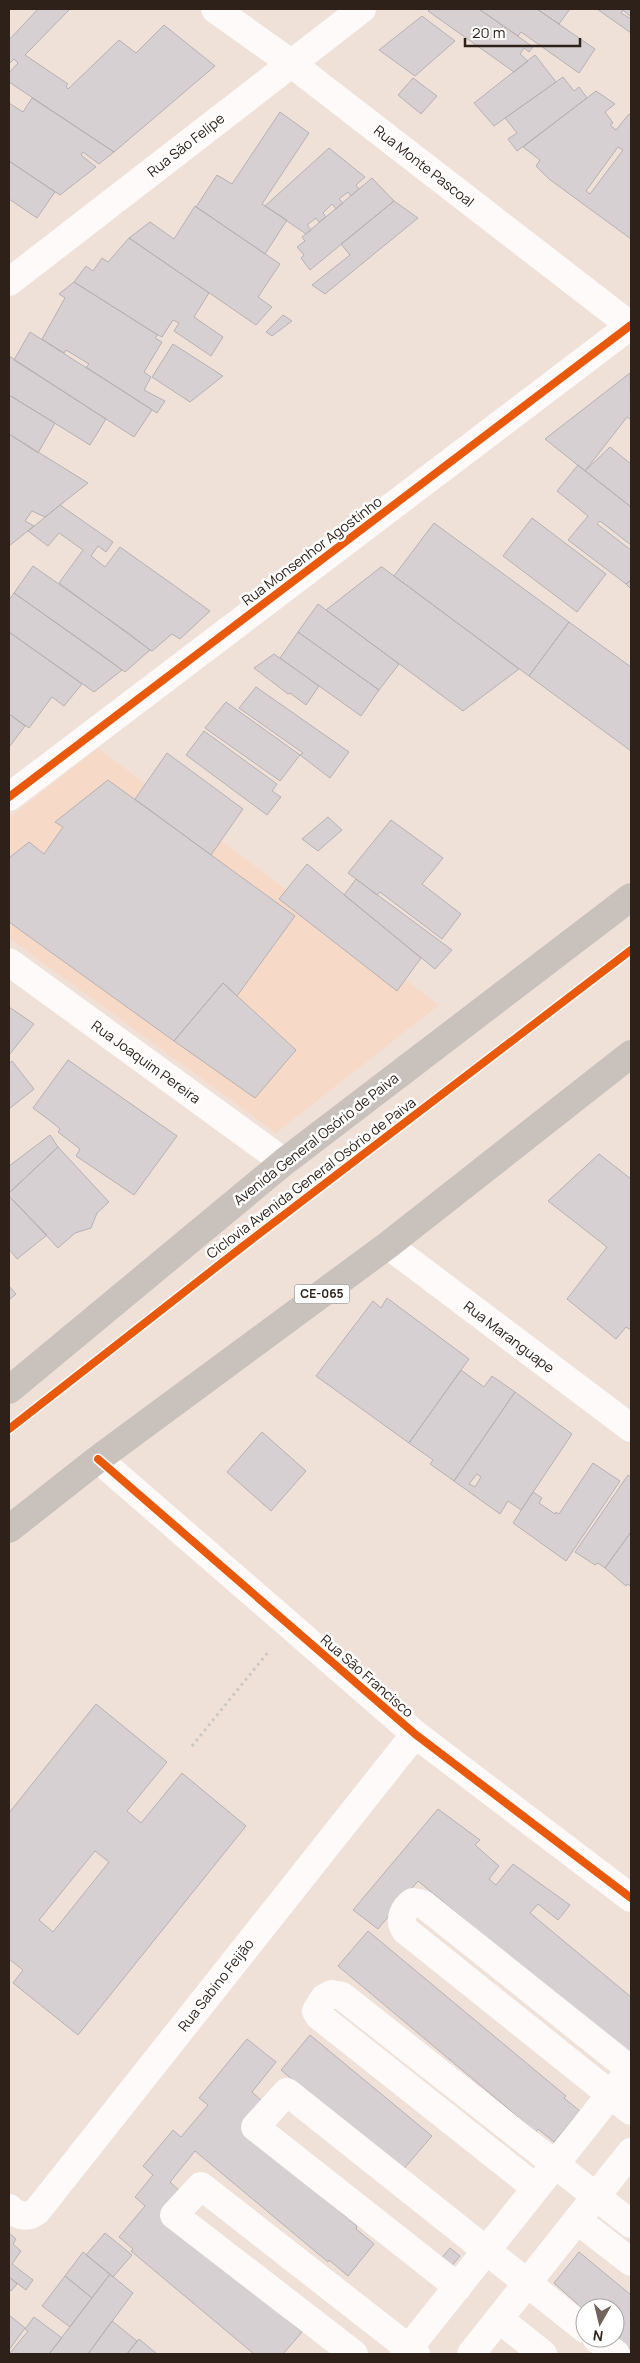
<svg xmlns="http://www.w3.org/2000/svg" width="640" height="2363" viewBox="0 0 640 2363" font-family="Manrope,sans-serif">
	<rect width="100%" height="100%" fill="#f0e1d8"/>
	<!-- built -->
	<path fill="#f7d9c7" d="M98 748 439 1005 276 1133 9 938V818Z"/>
	<!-- building -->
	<path fill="#d6d0d3" stroke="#b6b1b3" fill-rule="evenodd" d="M38 9H70L25 55 68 84 66 86 68 89 119 40 136 53 164 25 215 66 114 152 9 82V73L18 63 14 59 9 64V40Z
		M430 9H479L503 26 499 31 502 33 505 27 533 47 529 52 524 48 520 54 528 61 514 72 428 11Z
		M479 9H537L595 49 579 73 521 32 518 36Z
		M537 9H570L559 24Z
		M597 9H631V17L623 10 621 13 631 19V33Z
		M422 16 455 41 415 76 379 50Z
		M535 55 556 82 494 126 474 103Z
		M563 77 574 91 579 87 587 98 517 151 508 139 517 133 505 118Z
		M413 78 437 96 421 114 398 95Z
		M596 91 615 104 605 112 613 123 610 125 616 130 629 114 631 116V239L549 179 536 166 540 160 523 147ZM618 147 623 150 590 194 586 191Z
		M32 98 114 152 99 164 83 152 81 155 96 167 60 195 9 161V103L23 112Z
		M280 112 309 133 262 204 287 220 265 254 196 207 217 175 232 184Z
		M329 148 365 177 356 185 359 189 351 196 348 192 339 199 343 203 336 209 332 204 323 213 326 217 319 222 316 218 307 225 311 230 306 234 265 206Z
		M9 161 55 192 37 218 9 199Z
		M372 178 394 201 310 270 301 258 304 255 297 247 305 241 302 237Z
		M394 201 418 218 325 294 312 285 350 255 341 244Z
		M195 206 280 264 258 297 272 307 256 325 129 238 150 222 174 239Z
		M129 238 209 293 194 317 223 337 211 356 174 331 179 323 173 320 162 337 156 334 74 282 86 266 93 271 102 258 108 262Z
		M74 282 158 335 155 338 162 342 144 372 151 377 144 390 165 401 157 413 86 367 89 364 66 350 64 353 42 339 65 298 59 294Z
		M283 315 292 321 272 336 266 332Z
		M30 332 151 409 152 410 134 437 14 360Z
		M173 344 223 376 190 402 152 377Z
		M9 356 106 419 90 445 9 395Z
		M630 373 631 420 627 417 585 471 545 439Z
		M9 395 55 423 38 453 9 434Z
		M9 434 88 483 45 517 32 511 25 521 34 526 9 546Z
		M610 447 631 464V507L585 471Z
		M578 465 631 507V545L600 521 597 524 631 550V580L626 584 568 540 588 516 557 491Z
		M60 505 113 542 106 552 98 546 91 556 105 567 120 547 210 611 180 639 172 634 152 651 150 650 59 583 83 550 59 533 48 546 28 531Z
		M532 518 606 574 577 612 503 556Z
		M434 523 569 622 529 676 394 576Z
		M33 566 127 632 150 650 125 672 14 593Z
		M381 567H382L519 669 463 711 326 610Z
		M631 580V589L626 584Z
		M14 593 102 655 122 670 94 692 9 632V600Z
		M318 604 399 664 379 690 298 632Z
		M569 622 631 667V751L529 676Z
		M9 632 82 684 64 706 52 697 29 728 9 714Z
		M298 632 379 690 361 716 280 658Z
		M274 654 319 686 306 705 290 693 288 694 254 668Z
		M256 687 349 752 330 778 300 755 303 753 239 708Z
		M226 702 300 755 280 781 205 728Z
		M9 714 25 726 10 746 9 745Z
		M204 731 277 784 272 791 281 797 267 815 186 755Z
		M167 753 243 809 211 855 135 799Z
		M108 780 295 916 237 996 223 983 174 1041 9 922V858L29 842 44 854 63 827 55 822Z
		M328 817 342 830 318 851 302 839Z
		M391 820 443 858 422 884 461 914 442 939 380 892 377 895 348 873Z
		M307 864 421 958 397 991 279 899Z
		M356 879 452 950 435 969 344 895Z
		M223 983 296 1050 255 1098 174 1041Z
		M9 1007 34 1024 9 1055Z
		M68 1060 177 1136 134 1195 76 1156 80 1149 58 1132 60 1129 53 1123 33 1108Z
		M12 1061 34 1089 9 1109V1064Z
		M50 1135 58 1147 9 1193V1166Z
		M58 1147 109 1202 97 1213 91 1228 75 1233 58 1248 9 1196V1193Z
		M599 1154 631 1179V1330L626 1327 616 1339 567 1299 607 1247 548 1201Z
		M9 1196 47 1235 17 1259 9 1249Z
		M9 1286 16 1294 9 1300Z
		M387 1298 469 1359 409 1443 316 1376 373 1301 381 1308Z
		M461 1370 484 1387 492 1376 515 1392 454 1481 430 1464 433 1460 409 1443Z
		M515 1392 572 1434 521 1510 508 1501 500 1514 454 1481ZM477 1474 481 1477 475 1487 469 1484Z
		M262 1432 306 1471 271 1511 227 1472Z
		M593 1463 620 1481 566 1561 513 1523 533 1492 542 1498 539 1503 555 1514 556 1512 559 1514Z
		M628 1475 631 1477V1532L605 1568 598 1563 595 1565 575 1552Z
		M631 1532V1586L627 1584 626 1586 605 1568Z
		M96 1704 167 1762 127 1811 141 1823 182 1773 246 1826 78 2035 13 1983 23 1970 9 1959V1813ZM95 1851 109 1862 53 1932 39 1920Z
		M438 1809 480 1840 475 1845 499 1866 489 1879 496 1885 513 1864 570 1905 558 1920 538 1904 530 1913 631 1997V2052L628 2055 418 1881 378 1929 353 1910Z
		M368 1931 566 2096 564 2098 580 2111 554 2142 538 2129 536 2132 338 1966Z
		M310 2035 432 2136 402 2171 281 2070Z
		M247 2039 276 2062 252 2092 263 2102 241 2129 357 2226 356 2229 374 2244 348 2276 329 2260 328 2262 195 2151 170 2182 182 2193 163 2216 302 2332 283 2354H254L131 2251 133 2249 119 2237 145 2206 135 2197 153 2175 143 2166 173 2130 181 2137 208 2105 199 2098Z
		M9 2233 16 2239 13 2244 21 2251 12 2264 33 2280 26 2290 9 2277Z
		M105 2233 132 2255 113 2277 86 2255Z
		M450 2248 460 2256 449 2269 439 2261Z
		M83 2252 110 2274 92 2298 65 2276Z
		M579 2252 631 2295V2350L615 2337V2308H585V2311L554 2283Z
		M110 2274 133 2293 88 2354H49Z
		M65 2276 92 2298 70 2327 42 2306Z
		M9 2277 17 2284 11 2291 9 2289Z
		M9 2315 25 2328 9 2350Z
		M34 2317 62 2338 49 2354H9L28 2331 25 2329Z
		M112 2321 137 2341 127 2354H88Z
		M139 2339 157 2354H127Z"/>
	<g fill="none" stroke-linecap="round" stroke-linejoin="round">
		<!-- path -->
		<path stroke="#cbc6c2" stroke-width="3" stroke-dasharray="2.5 4" stroke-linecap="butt" d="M192 1746 269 1651"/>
		<!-- minor -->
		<path stroke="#fdfaf9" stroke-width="28" d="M215 9 292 64 631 326
			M9 282 362 9
			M9 797 631 325
			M9 962 284 1162
			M388 1245 631 1428
			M98 1459 415 1734 631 1898
			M631 2070 423 1904 413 1902C404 1908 398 1919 405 1930L631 2111
			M536 2188 319 2016 316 2011 324 1998 332 1994 342 1996 631 2224
			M9 2208C18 2216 27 2219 37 2211L415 1734
			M577 2220 631 2262
			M458 2287 255 2127 287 2092 585 2329
			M499 2319 543 2354
			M596 2338 616 2354
			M354 2354 174 2215 201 2186 416 2354
			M404 2354 622 2080
			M471 2354 631 2152"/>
		<!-- major -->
		<path stroke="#c9c1bc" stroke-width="28" d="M9 1390 284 1162 631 897
			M9 1529 98 1459 388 1245 631 1054"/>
		<!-- cycleway casing -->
		<g stroke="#fff" stroke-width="11">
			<path id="cycleway" d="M9 797 631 325
				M9 1429 242 1247 631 950
				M98 1459 415 1734 631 1898"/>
		</g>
		<!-- cycleway -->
		<use href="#cycleway" stroke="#e8590c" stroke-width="8"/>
	</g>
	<g text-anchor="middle" stroke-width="5" stroke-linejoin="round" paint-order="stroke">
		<!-- shield labels -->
		<rect fill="#fff" stroke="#6c645e" stroke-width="1" x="294.5" y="1284.5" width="55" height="19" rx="4"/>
		<g font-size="12" font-weight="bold" fill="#2d2119">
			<text x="322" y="1298">CE-065</text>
		</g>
		<!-- street labels -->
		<g font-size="14" fill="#2d2119" stroke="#fff">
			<text transform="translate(186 145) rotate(-38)" y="5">Rua São Felipe</text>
			<text transform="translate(424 166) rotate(38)" y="5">Rua Monte Pascoal</text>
			<text transform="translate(312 551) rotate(-37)" y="5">Rua Monsenhor Agostinho</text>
			<text transform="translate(146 1062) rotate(36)" y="5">Rua Joaquim Pereira</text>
			<text transform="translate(316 1139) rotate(-38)" y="5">Avenida General Osório de Paiva</text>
			<text transform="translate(311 1178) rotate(-37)" y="5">Ciclovia Avenida General Osório de Paiva</text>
			<text transform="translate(509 1337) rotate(37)" y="5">Rua Maranguape</text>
			<text transform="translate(367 1676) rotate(41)" y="5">Rua São Francisco</text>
			<text transform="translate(216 1985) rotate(-52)" y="5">Rua Sabino Feijão</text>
		</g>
	</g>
	<!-- border -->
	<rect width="640" height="2363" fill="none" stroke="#2d2119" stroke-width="20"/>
	<!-- north arrow -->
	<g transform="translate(600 2323) rotate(188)"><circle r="24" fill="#ffffff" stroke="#aba6a3"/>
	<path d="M0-4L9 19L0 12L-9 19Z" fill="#71645c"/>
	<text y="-8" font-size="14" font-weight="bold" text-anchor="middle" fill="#2d2119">N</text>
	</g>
	<!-- scale -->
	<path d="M465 38v8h115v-8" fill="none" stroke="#2d2119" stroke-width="2.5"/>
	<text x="472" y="38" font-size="15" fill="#2d2119" stroke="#ffffff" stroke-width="4" paint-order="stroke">20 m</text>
</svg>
